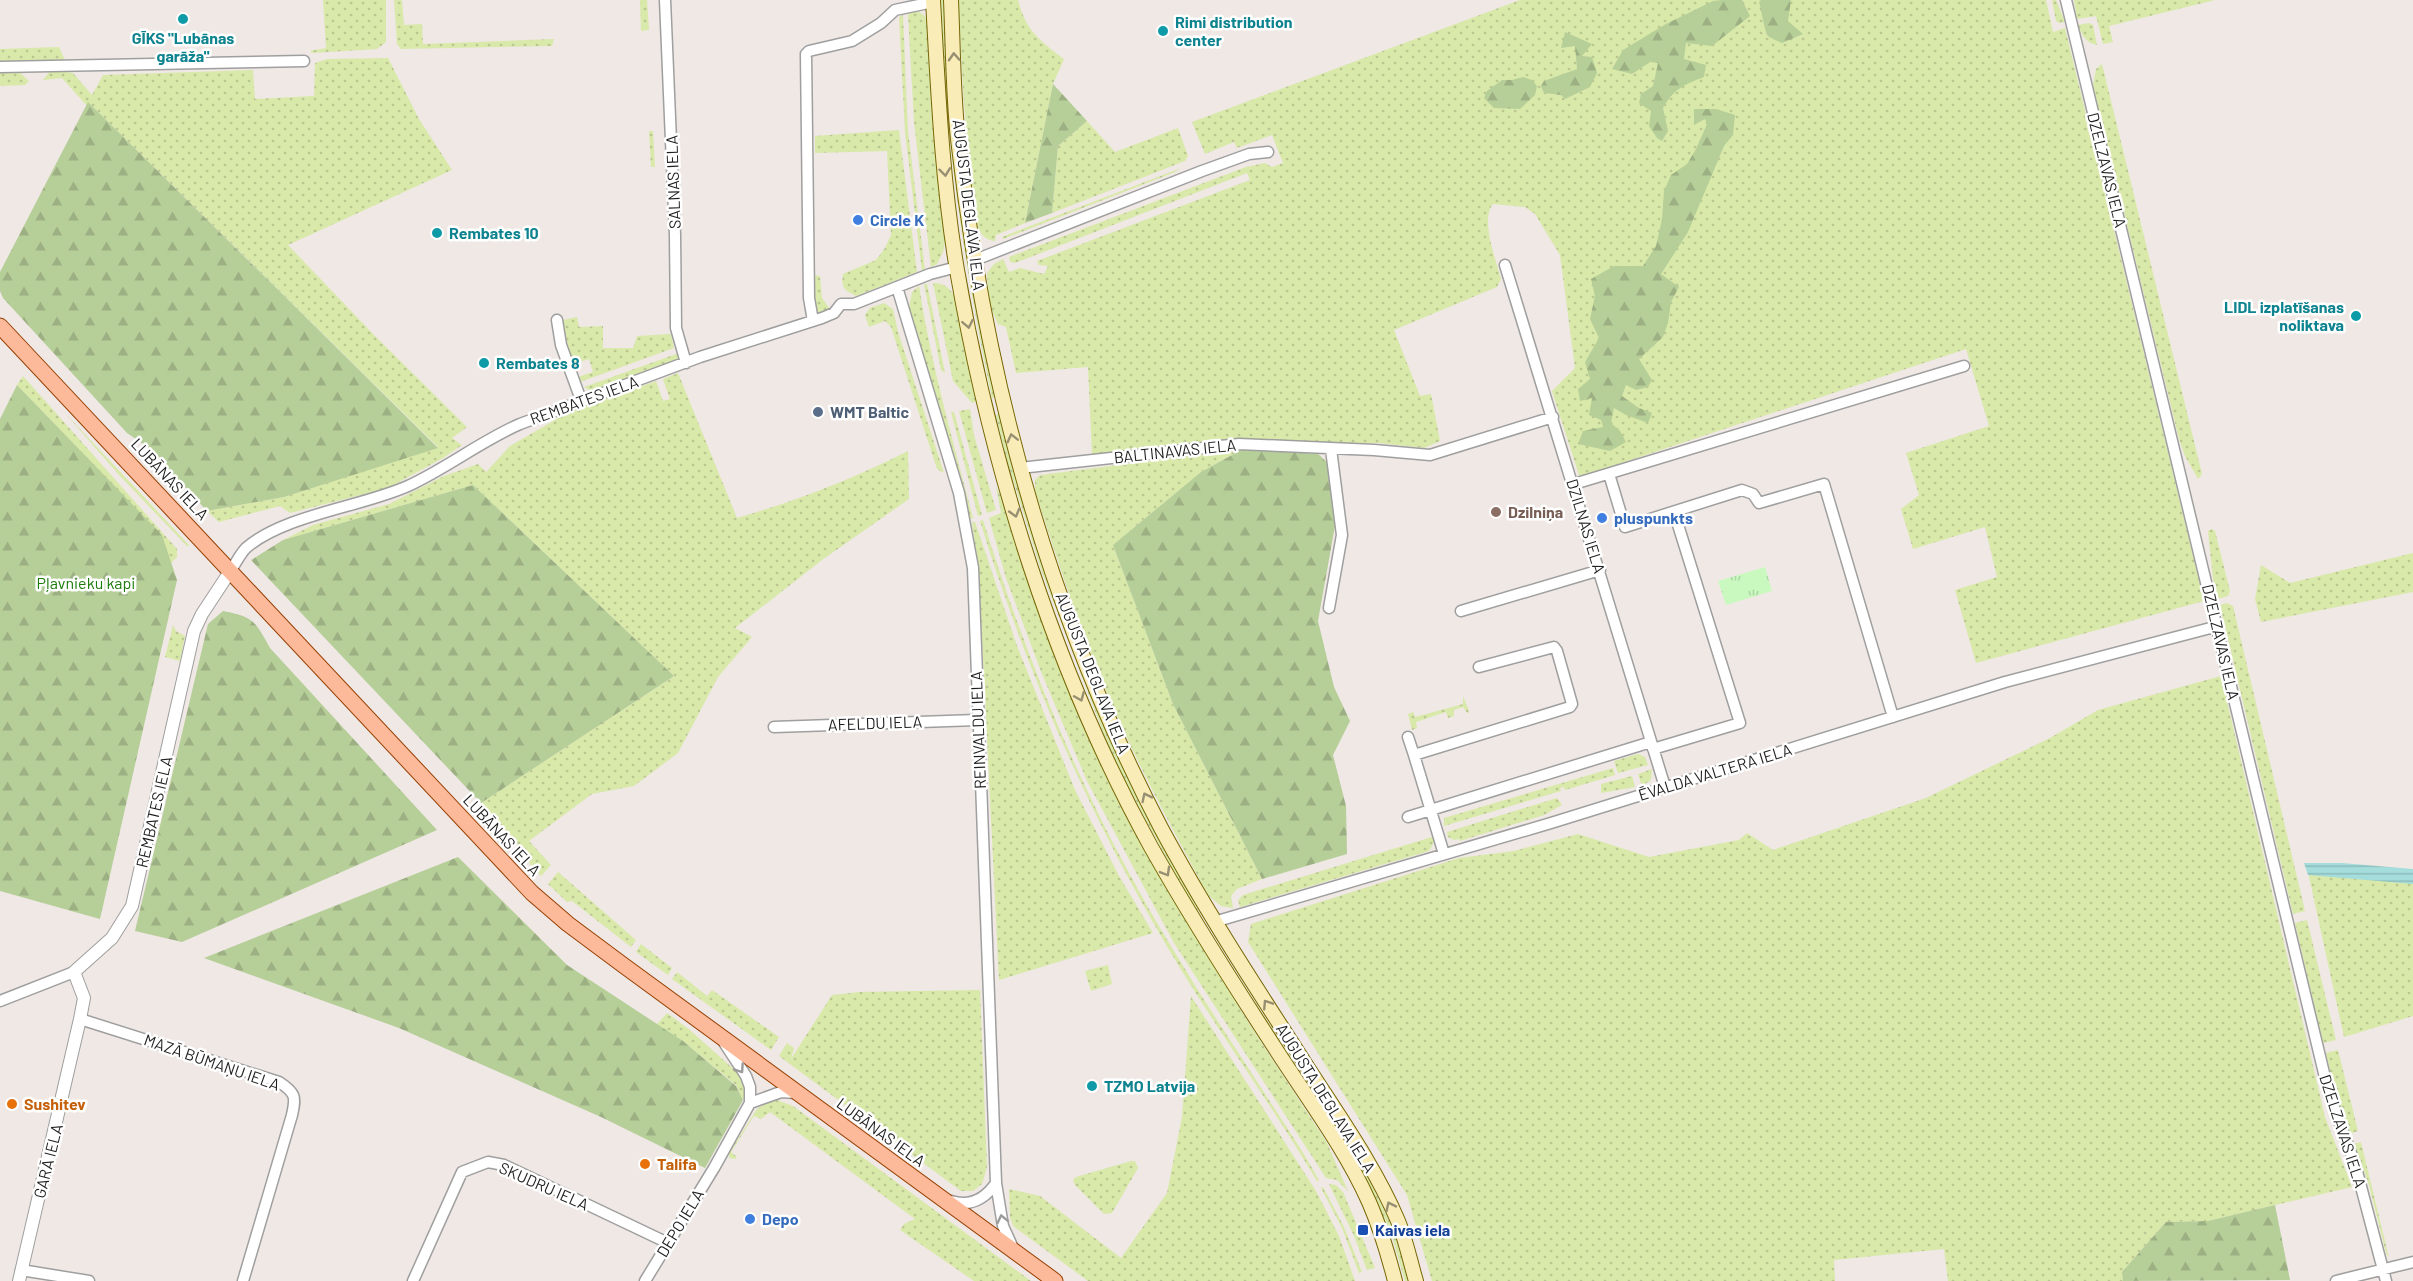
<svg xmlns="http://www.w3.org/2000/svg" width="2413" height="1281" viewBox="0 0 2413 1281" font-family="Barlow,sans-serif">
	<defs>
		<pattern id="grass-dots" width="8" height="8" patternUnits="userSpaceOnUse" patternTransform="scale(1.5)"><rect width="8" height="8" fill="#d9e9a9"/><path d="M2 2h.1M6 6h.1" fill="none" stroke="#bac791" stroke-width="1.8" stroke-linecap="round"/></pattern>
		<pattern id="forest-firs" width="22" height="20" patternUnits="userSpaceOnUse" patternTransform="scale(1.5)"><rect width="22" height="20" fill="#b6ce98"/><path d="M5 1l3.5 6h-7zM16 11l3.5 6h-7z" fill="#9cb083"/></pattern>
		<pattern id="park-tufts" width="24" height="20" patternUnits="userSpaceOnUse" patternTransform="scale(1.5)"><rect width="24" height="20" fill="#caf9c0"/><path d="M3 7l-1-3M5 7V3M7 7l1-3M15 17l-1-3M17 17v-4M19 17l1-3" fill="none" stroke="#add5a5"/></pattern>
		<pattern id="water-rules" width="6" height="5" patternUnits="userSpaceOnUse" patternTransform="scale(1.5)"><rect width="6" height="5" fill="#a4dddb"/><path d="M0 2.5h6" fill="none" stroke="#8dbdbc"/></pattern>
	</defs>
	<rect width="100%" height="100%" fill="#efe8e4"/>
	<!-- grass -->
	<path fill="url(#grass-dots)" d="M323 0H386V42L377 49 312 53 310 51 326 48Z
		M394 0H402L404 25 422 24 423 44 554 39 552 46 401 49 397 44Z
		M640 0H647L649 30 641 31Z
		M941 0H945L948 105 946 103Z
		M958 0H1018C1026 31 1040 41 1064 59L1053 84 1025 223 996 235 995 241C984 240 981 234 976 224L964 105Z
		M1520 0H2046L2053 32 2065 28 2204 601 1976 663 1955 590 1997 577 1985 527 1913 549 1901 509 1919 495 1906 453 1989 426 1966 349 1582 476 1579 475 1552 391 1575 368 1560 255 1535 214 1525 207 1493 204C1480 220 1496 260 1501 279L1497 287 1394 330 1420 396 1431 394 1440 441 1424 448 1379 443H1332L1259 439 1092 454 1088 367 1016 373 1006 327 998 324 989 304 987 273 994 264 1003 259 1009 272 1020 268 1044 274 1048 266 1039 265 1037 261 1250 180 1247 173 1015 263 1010 262 1009 257 1246 167 1265 163 1272 167 1283 163 1272 135 1237 148 1234 142 1205 154 1192 122Z
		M2052 0H2056L2065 22 2060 23 2056 21Z
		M2074 0H2215L2109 26 2113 42 2103 44 2096 16 2077 19Z
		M912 11C923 12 925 14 928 24L934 135 946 235 943 252 937 264 931 267 914 122 908 14Z
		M903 15 908 131 925 270 922 271 905 132 899 17Z
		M2089 23 2093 25 2097 45C2086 43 2082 35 2078 25Z
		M59 47 65 60 0 62V49Z
		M388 58 419 119 452 170 288 245 374 335 467 427 452 438 462 445 443 458 388 488 290 513 280 506 219 522 207 511 284 497 438 447 89 103 87 106 62 78 43 80 51 70 73 73 92 95 103 75 253 70 255 99 314 96 315 63 327 59Z
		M2102 64 2202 474 2198 479 2185 456 2179 439 2093 85 2096 69Z
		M0 71H18L29 81 25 85 0 86Z
		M950 121 975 307 996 397 992 398C972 305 958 218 948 123Z
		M1087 121 1115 152 1178 128 1188 156 1185 161 1052 213 1058 146Z
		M899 130 917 272 856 296C844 290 841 288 843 274L876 260 885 248 891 235 887 151 815 153V136Z
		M649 131H653L655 167H651Z
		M1181 168 1175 172 1003 239 1002 237Z
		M813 275 820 276 822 298 830 309 820 313 815 309Z
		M933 283C942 283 948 286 953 294 963 309 973 379 978 401L972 403 953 381Z
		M924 284H927L945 373 941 370Z
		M919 286C931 365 953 441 973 518L970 519 962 485 909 307 912 292Z
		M884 303 893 309 898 332 944 473 937 469 891 327 885 321 869 327 865 315 870 308Z
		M577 317 579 327 603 326V348H633L637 336 671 334 674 348 580 382 578 377 593 372 589 359 574 364 568 347 563 320Z
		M679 353 678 359 591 391 584 387Z
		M678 373 737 518C796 501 853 479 908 451L909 499 822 560 735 628 752 637 718 677 678 753 634 786 592 794 529 841 551 865 541 876 518 850 520 847 481 803 674 676 473 485 283 540 313 525 389 504 444 476 478 464 486 472 510 446 567 413 656 381 663 401 670 399 663 379Z
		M23 376 177 549V557L171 563 161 535 17 385Z
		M970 409 974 435 996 510 987 513 959 411Z
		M64 412 189 545 188 547 119 475Z
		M951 412H954L982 515 978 516Z
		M1000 414 1010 456 1045 569 1117 756 1208 929 1367 1175 1393 1228 1409 1281H1405L1390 1230 1364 1177 1205 931 1113 758 1041 570 1006 457 996 415Z
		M1243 449 1201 472 1113 545 1173 704 1262 879 1237 889 1231 896 1233 908 1221 906 1208 895C1176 835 1142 774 1115 711 1083 640 1059 565 1035 491V480L1040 475Z
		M996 487 1006 506 1160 876 1248 1022 1327 1143 1348 1191 1337 1180 1326 1178 1174 943 1087 781 1042 674 1006 578 989 518 1001 513Z
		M983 520C1021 642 1068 761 1129 873 1181 969 1243 1059 1302 1151L1319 1180 1317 1181C1270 1102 1215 1027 1168 948 1088 813 1026 670 980 521Z
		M972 522H975L1017 646 1075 790 1119 876 1153 933 999 980 979 578Z
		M2212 529 2215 531 2230 591 2228 596 2218 599 2213 578 2208 531Z
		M2413 553V592L2261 622 2255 599 2261 565 2290 583Z
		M2227 603 2233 606 2305 911 2293 914 2220 605Z
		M173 625 176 631 185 636 180 661 165 657Z
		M2221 676 2325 1117 2352 1187 2208 1221 2166 1222 2122 1272 2123 1281H1948L1944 1249 1834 1260 1835 1281H1432L1407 1195 1248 942 1251 924 1459 858 1514 851 1578 834 1649 857 1739 840 1747 833 1773 850 1926 798 2050 738 2098 710Z
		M1463 696 1469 711 1468 714 1463 707 1454 710V716L1448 718 1446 712 1416 722 1417 728 1412 730 1408 714 1413 712 1415 717 1463 704Z
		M1638 754 1645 757 1648 765 1618 773 1614 761Z
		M1613 768 1615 775 1565 790 1564 787 1560 788 1561 791 1444 826V818Z
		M1652 769 1651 780 1642 786 1638 774Z
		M1632 776 1635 787 1601 793V784Z
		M1557 798 1562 805 1544 815 1460 841 1459 839 1454 840 1448 837 1447 832Z
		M1435 836 1434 842 1429 851 1240 907 1238 900 1243 895Z
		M558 872 636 940 631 947 572 901 567 902 548 884Z
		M2308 872 2413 883V1016L2344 1037Z
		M2307 920 2336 1040 2323 1043 2295 923Z
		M641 944 672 968 668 975 636 952Z
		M1108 965 1112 984 1091 991 1085 971Z
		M677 972 707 996 712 990 779 1037 771 1050 672 979Z
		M980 990 987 1167 982 1184 973 1191H961L779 1056 787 1043 794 1048 791 1059 832 995 860 992Z
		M1191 996 1316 1191 1339 1236 1355 1281H1088L1013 1226 1010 1217 1009 1189 1040 1196 1121 1258 1167 1193 1182 1117Z
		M667 1013 690 1030 739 1074 746 1093 743 1100 736 1085 683 1041 657 1024Z
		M2338 1050 2358 1131 2350 1134 2334 1089 2326 1053Z
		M774 1099 793 1106 1031 1281H974L900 1230 904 1224 915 1219 770 1112 761 1119 754 1116 731 1152 737 1157 735 1159 729 1158V1153L757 1109Z
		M2361 1142 2389 1258 2386 1253 2369 1185 2354 1144Z
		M1131 1161H1135L1138 1168 1112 1213 1104 1214 1075 1185 1073 1180 1076 1177Z
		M1329 1184 1336 1185 1343 1192 1375 1268 1367 1270 1354 1236Z
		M1323 1187 1344 1227 1362 1272 1359 1273 1342 1228 1321 1188Z"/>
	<!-- forest -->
	<path fill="url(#forest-firs)" d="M1721 0H1742L1750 16 1712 46 1686 43 1684 59 1706 65 1704 77C1683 85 1674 89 1663 108L1668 131 1662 141 1657 138 1649 126 1651 111 1639 103 1641 94 1653 86 1658 63 1650 62 1632 74 1612 69 1623 50 1666 24 1713 1Z
		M1761 0H1791L1788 21 1803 34 1782 43C1778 41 1772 39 1768 36 1765 33 1761 8 1759 2Z
		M1565 32 1592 44 1582 56 1592 57 1597 73 1590 87 1565 99 1561 95 1544 93 1541 86 1544 81 1577 69 1575 46 1561 48Z
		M1523 77 1532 80 1537 86 1535 95 1520 109 1494 108 1484 98 1487 91 1502 80H1512Z
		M1053 84 1087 121 1058 146 1052 213 1025 223Z
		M88 102 438 448 284 497 207 511 149 448 127 433 3 298 0 291V272Z
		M1694 109H1716L1735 115 1733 135 1724 146 1688 232 1661 274 1679 287 1671 302 1668 323 1663 337 1639 359 1652 380 1648 387 1636 390 1626 385 1622 396 1639 408 1652 413 1648 423 1626 415 1614 408 1611 423 1620 431 1626 442 1610 451 1578 444 1583 431 1603 427 1601 420 1589 415 1592 398 1580 401 1578 389 1590 379 1585 362 1599 338 1590 319 1595 296 1591 279 1614 266H1643L1656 246 1662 219 1664 191 1671 175 1687 164 1696 149 1707 124 1705 119 1694 125Z
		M17 385 162 535 177 580 100 919 0 891V419Z
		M1243 449 1318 454 1328 463 1336 520 1318 621 1334 687 1350 721 1333 755 1346 806 1347 854 1262 879 1173 704 1113 545 1201 472Z
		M473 485 674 676 481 803 251 560 283 540Z
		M223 611C254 617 255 621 270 648L437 830 182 942 135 931 208 624Z
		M458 857 567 965 683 1041 736 1086 743 1100 705 1168 601 1117 399 1028 204 958Z
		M2275 1205 2290 1280 2123 1281 2122 1272 2166 1222 2208 1221Z"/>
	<!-- park -->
	<path fill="url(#park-tufts)" d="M1765 567 1772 591 1726 605 1718 581Z"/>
	<!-- water -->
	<path fill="url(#water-rules)" d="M2304 863H2342L2413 869V884L2308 875Z"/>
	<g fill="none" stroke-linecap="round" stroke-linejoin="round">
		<!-- minor casing -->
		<g stroke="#9f9f9f" stroke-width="13">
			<path id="minor" d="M665 0 675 235 676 328 686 363
				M2066 0 2329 1094 2355 1164 2386 1281
				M0 67 304 61
				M975 260 1202 171 1249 154 1268 152
				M1505 265 1665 787
				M897 287 959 493 973 568 996 1183 1003 1226 1013 1248
				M557 320 561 345 581 400
				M813 321 809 298 806 54 809 51 852 41 881 23 895 10 933 2
				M1020 468 1239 444 1374 450 1430 455 1553 417
				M1609 474 1625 527 1742 490 1753 494 1759 503 1824 484 1893 717
				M1574 484 1964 366
				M231 570C236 563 240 554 246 548 284 515 361 507 408 486 447 468 481 441 520 424L700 357 822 318 834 313 841 304H854L930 274 957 267
				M1329 608 1342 535 1331 449
				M1461 611 1600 570
				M774 727 977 720
				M1408 737 1414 755
				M1653 749 1740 723 1674 512
				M1408 817 1651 742
				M1444 854 1414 755 1570 707 1572 704 1557 651 1554 647 1479 667
				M1214 922 1551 823 2005 682 2218 626
				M0 1001 74 972
				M80 1019 279 1082C296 1093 296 1097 292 1115L243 1281
				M750 1103 781 1092 796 1093
				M951 1201C970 1207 985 1199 996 1183
				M21 1270 89 1281
				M413 1281 462 1172 488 1162 504 1165 668 1243
				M645 1281 714 1168 750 1103V1087L746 1076 723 1041
				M2336 1281 2413 1262"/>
		</g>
		<!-- tertiary casing -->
		<g stroke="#9f9f9f" stroke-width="14">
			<path id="tertiary" d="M19 1281 80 1019 84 998 74 972 112 938 132 906 194 631 202 614 231 570"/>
		</g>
		<!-- secondary casing -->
		<g stroke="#756504" stroke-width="16">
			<path id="secondary" d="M933 0C938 90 942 181 957 270 991 467 1054 671 1151 847 1190 916 1232 982 1275 1048 1307 1098 1345 1148 1369 1202 1380 1227 1388 1254 1395 1281
				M951 0C953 46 953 93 958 139 985 378 1049 614 1161 828 1203 906 1251 980 1299 1054 1333 1108 1373 1162 1398 1221 1406 1240 1410 1261 1416 1281"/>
		</g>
		<!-- primary casing -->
		<g stroke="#973f00" stroke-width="17">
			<path id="primary" d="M0 326 532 893 568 924 623 965 1055 1281"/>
		</g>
		<!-- minor -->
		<use href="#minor" stroke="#fff" stroke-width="10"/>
		<!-- tertiary -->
		<use href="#tertiary" stroke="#fff" stroke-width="12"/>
		<!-- secondary -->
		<use href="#secondary" stroke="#faecb7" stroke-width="14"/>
		<!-- primary -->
		<use href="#primary" stroke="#fcba9b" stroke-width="15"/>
	</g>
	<!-- one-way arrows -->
	<defs><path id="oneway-chevron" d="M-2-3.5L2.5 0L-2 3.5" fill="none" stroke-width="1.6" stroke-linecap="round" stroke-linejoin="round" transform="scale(1.5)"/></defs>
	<g stroke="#978f72">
		<use href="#oneway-chevron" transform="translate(954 57) rotate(-93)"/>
		<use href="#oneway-chevron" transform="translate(945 172) rotate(83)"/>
		<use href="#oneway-chevron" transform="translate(968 324) rotate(79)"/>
		<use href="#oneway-chevron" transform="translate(1012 438) rotate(-104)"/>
		<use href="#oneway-chevron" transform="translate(1015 513) rotate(74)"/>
		<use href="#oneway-chevron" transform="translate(1080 697) rotate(67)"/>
		<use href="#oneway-chevron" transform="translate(1146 797) rotate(-116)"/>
		<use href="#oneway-chevron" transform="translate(1166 872) rotate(60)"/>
		<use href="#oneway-chevron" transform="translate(1267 1004) rotate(-123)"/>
		<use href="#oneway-chevron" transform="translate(1390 1206) rotate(-116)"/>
	</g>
	<g stroke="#9a9a9a">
		<use href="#oneway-chevron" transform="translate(740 1069) rotate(56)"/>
		<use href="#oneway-chevron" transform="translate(1002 1219) rotate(-102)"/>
	</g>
	<!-- markers -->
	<g fill="#0f9aa8" stroke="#fff" stroke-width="2">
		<circle cx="183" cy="19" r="6"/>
		<circle cx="1163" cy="31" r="6"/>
		<circle cx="437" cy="233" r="6"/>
		<circle cx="2356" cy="316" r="6"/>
		<circle cx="484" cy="363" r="6"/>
		<circle cx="1092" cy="1086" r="6"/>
	</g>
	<g fill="#3f7fe0" stroke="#fff" stroke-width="2">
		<circle cx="858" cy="220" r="6"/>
		<circle cx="1602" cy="518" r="6"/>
		<circle cx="750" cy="1219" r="6"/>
	</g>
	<circle fill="#5c6f8a" stroke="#fff" stroke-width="2" cx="818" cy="412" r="6"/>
	<circle fill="#8d6e63" stroke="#fff" stroke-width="2" cx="1496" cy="512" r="6"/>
	<g fill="#e8710a" stroke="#fff" stroke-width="2">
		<circle cx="12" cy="1104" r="6"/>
		<circle cx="645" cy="1164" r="6"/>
	</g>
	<rect fill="#1a4fb4" stroke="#fff" stroke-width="2" x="1357" y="1224" width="12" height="12" rx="3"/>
	<g text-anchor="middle" stroke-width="5" stroke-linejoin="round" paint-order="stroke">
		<!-- culture labels -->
		<g font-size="16" font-weight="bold" fill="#0d838f" stroke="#fff" text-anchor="start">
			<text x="1175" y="28">Rimi distribution<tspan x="1175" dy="18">center</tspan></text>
			<text x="183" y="44" text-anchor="middle">GĪKS "Lubānas<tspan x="183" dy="18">garāža"</tspan></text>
			<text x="449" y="239">Rembates 10</text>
			<text x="2344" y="313" text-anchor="end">LIDL izplatīšanas<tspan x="2344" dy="18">noliktava</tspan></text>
			<text x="496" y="369">Rembates 8</text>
			<text x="1104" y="1092">TZMO Latvija</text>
		</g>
		<!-- street labels -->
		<g font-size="16" fill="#1e1e1e" stroke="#fff">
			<text transform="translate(2107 170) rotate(76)" y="6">DZELZAVAS IELA</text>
			<text transform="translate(673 182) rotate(-92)" y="6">SALNAS IELA</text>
			<text transform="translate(969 205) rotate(83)" y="6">AUGUSTA DEGLAVA IELA</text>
			<text transform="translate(584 400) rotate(-20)" y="6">REMBATES IELA</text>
			<text transform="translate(1175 451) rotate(-6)" y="6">BALTINAVAS IELA</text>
			<text transform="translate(170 479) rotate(47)" y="6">LUBĀNAS IELA</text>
			<text transform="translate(1586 526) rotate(73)" y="6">DZILNAS IELA</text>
			<text transform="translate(2221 642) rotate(77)" y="6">DZELZAVAS IELA</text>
			<text transform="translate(1093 673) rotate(68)" y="6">AUGUSTA DEGLAVA IELA</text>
			<text transform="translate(875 723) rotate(-2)" y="6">AFELDU IELA</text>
			<text transform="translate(978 730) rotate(-92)" y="6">REINVALDU IELA</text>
			<text transform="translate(1715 772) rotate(-17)" y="6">ĒVALDA VALTERA IELA</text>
			<text transform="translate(154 812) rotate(-77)" y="6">REMBATES IELA</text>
			<text transform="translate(502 835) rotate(47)" y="6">LUBĀNAS IELA</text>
			<text transform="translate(212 1062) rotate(19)" y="6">MAZĀ BŪMAŅU IELA</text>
			<text transform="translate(1326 1098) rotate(58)" y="6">AUGUSTA DEGLAVA IELA</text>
			<text transform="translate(2343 1131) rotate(72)" y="6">DZELZAVAS IELA</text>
			<text transform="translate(881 1132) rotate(36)" y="6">LUBĀNAS IELA</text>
			<text transform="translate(48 1161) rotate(-76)" y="6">GARĀ IELA</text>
			<text transform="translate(544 1186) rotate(24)" y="6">SKUDRU IELA</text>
			<text transform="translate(680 1223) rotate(-59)" y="6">DEPO IELA</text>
		</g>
		<!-- shop labels -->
		<g font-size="16" font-weight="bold" fill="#366cbe" stroke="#fff" text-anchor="start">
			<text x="870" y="226">Circle K</text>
			<text x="1614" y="524">pluspunkts</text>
			<text x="762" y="1225">Depo</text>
		</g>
		<!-- service labels -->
		<g font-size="16" font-weight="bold" fill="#4e5e75" stroke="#fff" text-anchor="start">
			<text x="830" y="418">WMT Baltic</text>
		</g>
		<!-- education labels -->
		<g font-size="16" font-weight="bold" fill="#785e54" stroke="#fff" text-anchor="start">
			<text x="1508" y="518">Dzilniņa</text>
		</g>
		<!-- park labels -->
		<g font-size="16" fill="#1e7c0b" stroke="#fff">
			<text x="86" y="589">Pļavnieku kapi</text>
		</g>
		<!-- food labels -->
		<g font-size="16" font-weight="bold" fill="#c56008" stroke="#fff" text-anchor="start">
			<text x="24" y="1110">Sushitev</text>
			<text x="657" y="1170">Talifa</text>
		</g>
		<!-- transit labels -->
		<g font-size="16" font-weight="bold" fill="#164399" stroke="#fff" text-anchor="start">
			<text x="1375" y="1236">Kaivas iela</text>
		</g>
	</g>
</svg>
